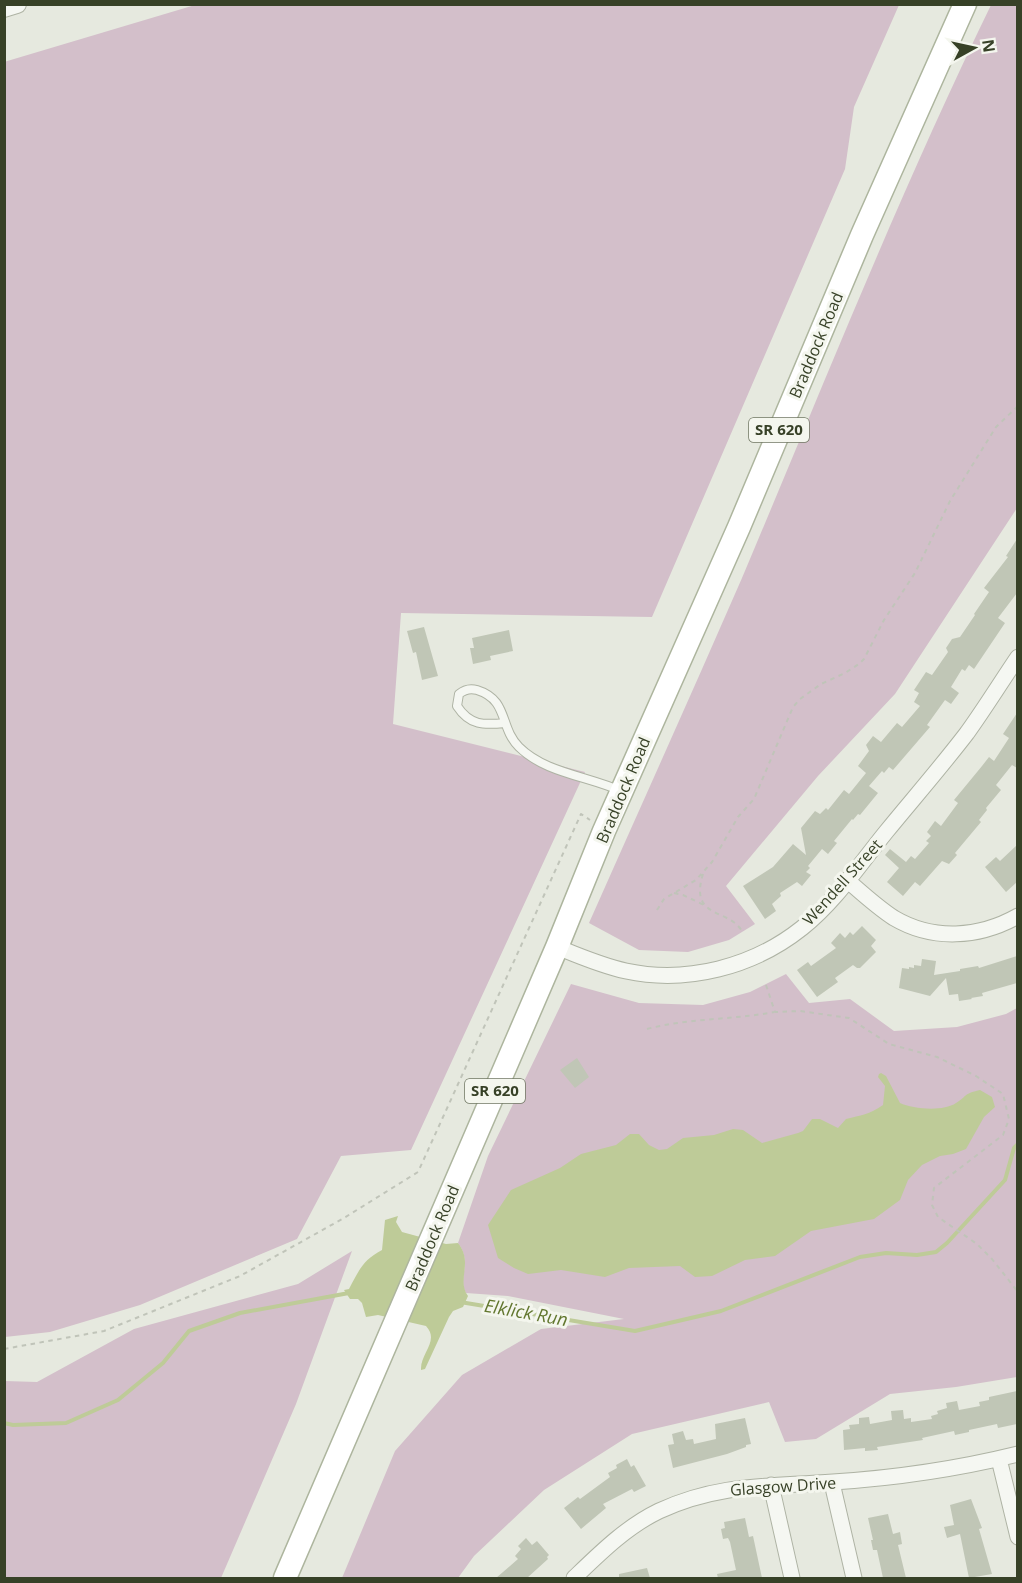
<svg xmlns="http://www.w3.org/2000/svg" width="1022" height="1583" viewBox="0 0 1022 1583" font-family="'Open Sans',sans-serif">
	<rect width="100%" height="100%" fill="#e6e9df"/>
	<!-- green -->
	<path fill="#d3bfca" d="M195 5H899L854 107 845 169 652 617 401 613 393 724 585 772 411 1150 341 1156 297 1239 140 1305 50 1332 5 1337 4 62Z
		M991 5H1017V508L895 694 818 776 726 886 755 924 729 940 688 952 639 950 589 923C640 808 692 693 742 578 823 386 900 192 991 5Z
		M786 974 809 1003 850 999 894 1031 957 1027 1006 1014 1017 1008V1377L956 1387 890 1394 816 1439 785 1442 769 1402 632 1434 544 1490 474 1556 458 1578H342L395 1451 462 1375 541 1329 624 1319 508 1296 466 1293C457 1278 473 1263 458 1243L488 1156 571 984 639 1003 703 1005 750 992Z
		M352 1251 296 1404 221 1578H5V1381L37 1382 134 1329 298 1284Z"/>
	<!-- water -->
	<path fill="#becb98" d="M881 1073 886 1076 900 1103C913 1109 943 1112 956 1103 968 1096 962 1094 980 1090L992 1097 995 1107 984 1117 966 1149 953 1154 940 1156 922 1165 908 1180 900 1200 874 1219 811 1231 775 1256 745 1260 712 1276 695 1277 680 1266 629 1268 605 1277 561 1270 528 1274 514 1268 498 1258 488 1225 511 1190 560 1168 581 1154 616 1145 630 1134H639L649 1145 659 1150 667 1149 683 1138 714 1135 733 1129 743 1130 762 1143 798 1133 803 1131 812 1119H820L838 1128 846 1119C861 1115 869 1115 883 1105L885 1086 878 1077 879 1074Z
		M398 1216 396 1222 402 1232 446 1244 458 1243C474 1263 456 1279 468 1296L463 1307 453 1311 449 1317 425 1369 421 1370C420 1353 440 1341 426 1326L378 1315 366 1317 362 1303 358 1299H350L344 1290 349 1289C359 1270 363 1260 382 1250L385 1220Z"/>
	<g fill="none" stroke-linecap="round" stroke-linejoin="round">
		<!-- stream -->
		<path stroke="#becb98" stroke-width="4" d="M460 1302 635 1331 721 1311 860 1257 886 1253 917 1255 936 1252 947 1243 1005 1180 1014 1148 1018 1144
			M4 1423 13 1425 66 1423 118 1400 163 1363 189 1331 240 1313 349 1293"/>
	</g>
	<!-- building -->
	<path fill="#c0c6b6" d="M1017 539V593L998 618 1005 623 974 669 969 665 965 671 962 669 951 687 959 693 951 704 945 700 927 725 930 727 893 770 889 767 884 773 882 771 869 786 878 793 860 815 858 814 853 820 852 819 834 841 837 843 828 854 822 849 808 866 810 868 806 872 811 875 802 886 797 882 780 893 781 896 772 904 776 911 765 919 743 886 773 867 793 844 806 855 801 828 815 811 820 814 826 808 828 810 844 790 849 794 866 773 858 766 869 751 866 745 873 736 881 742 897 723 902 727 920 706 914 702 919 693 914 690 926 672 932 675 948 652 946 648 952 639 960 637 975 615 974 614 989 592 984 588 1008 557 1006 556Z
		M424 627 438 676 422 680 416 652 413 653 407 631Z
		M509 630 513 651 490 656 491 660 473 664 470 648H474L472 638Z
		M1017 713V768L1012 765 996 785 1001 790 986 808 987 810 979 820 981 822 955 853 957 855 949 864 942 861 920 886 915 882 903 896 887 882 899 868 885 855 890 849 906 862 911 856 915 859 929 843 926 841 931 836 927 832 935 821 941 826 958 803 954 800 982 766 989 757 994 761 1009 738 1003 734Z
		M1017 845V882L1006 892 985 867 996 857 1000 861Z
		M862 926 876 940 871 946 876 952 860 968H857L853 965 835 978 838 982 817 997 797 970 808 962 811 966 836 948 831 943 840 933 845 938 850 932 853 935Z
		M1017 956V983L982 993 983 996 971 998 972 999 959 1001 958 994 949 995 946 978 930 996 899 988 902 968 909 969V967L914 968V965L921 966 922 959 936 961 934 975 960 971V969L978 966 979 968Z
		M577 1058 589 1077 575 1088 560 1070Z
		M1017 1391V1424L998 1428 997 1424 969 1430V1432L955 1435 954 1431 922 1438 923 1440 877 1447 878 1450 865 1451V1448L844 1450 843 1430 850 1429 849 1425 859 1424V1418L869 1417 870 1424 892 1420 891 1411 903 1410 904 1419 911 1418V1422L932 1419 931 1416 938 1414 937 1411 947 1408 946 1403 957 1401 959 1410 980 1406 979 1402 989 1400V1397Z
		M745 1418 751 1444 746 1445V1447L727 1454 673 1468 668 1445 674 1444 672 1434 683 1431 686 1440 693 1439 694 1444 716 1439 715 1424Z
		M627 1459 631 1467 634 1465 646 1486 634 1492 632 1489 603 1504 606 1508 581 1529 564 1508 578 1497 580 1499 610 1477 608 1473 617 1468 616 1465Z
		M971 1499 982 1528 979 1529 992 1574 969 1578 960 1534 947 1538 944 1527 954 1525 950 1505Z
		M888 1514 893 1534 900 1532 902 1544 898 1545 906 1578H883L877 1550H873L871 1540H873L868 1518Z
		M745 1518 749 1537 753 1536 762 1578H718L717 1574 736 1570 730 1542 728 1538 723 1539 721 1529 725 1528 724 1522Z
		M526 1538 532 1545 537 1541 549 1555 547 1557 548 1559 527 1578H496L518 1559 515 1556 521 1549 518 1546Z
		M647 1568 650 1578H619V1574Z"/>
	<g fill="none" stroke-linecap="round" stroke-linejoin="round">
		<!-- service casing -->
		<g stroke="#aeb3a4" stroke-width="10">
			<path id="service" d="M505 723C484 725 470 726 457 706L459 694C465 689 470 688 477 690 509 700 499 727 519 747 545 773 588 776 621 791"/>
		</g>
		<!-- minor casing -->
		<g stroke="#aeb3a4" stroke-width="17">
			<path id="minor" d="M847 880C862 893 877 907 894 918 933 941 979 938 1018 916
				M557 947C579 956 602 966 626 971 687 984 753 967 802 928 835 902 860 864 886 832 913 799 941 767 967 733 985 708 1001 682 1018 657
				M999 1459 1018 1537
				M832 1483 854 1578
				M771 1485 792 1578
				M574 1578C600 1553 626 1527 659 1511 719 1483 770 1487 833 1482 895 1478 957 1469 1018 1454"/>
		</g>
		<!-- tertiary casing -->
		<g stroke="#aeb3a4" stroke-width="20">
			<path id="tertiary" d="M4 8 17 4"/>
		</g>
		<!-- primary casing -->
		<g stroke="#adb59e" stroke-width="25">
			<path id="primary" d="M285 1578 557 947 604 831 739 527 862 235 965 4"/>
		</g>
		<!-- path -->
		<path stroke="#c0c4b9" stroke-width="2" stroke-dasharray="4.5 4.5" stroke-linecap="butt" d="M703 874C689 919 728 908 742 931
			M674 893 683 895 704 905
			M657 910 664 899 696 880 712 862 738 817 754 799 793 707 800 699 821 684 845 673 859 664 864 659 884 620 915 573 950 501 996 427 1018 406
			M766 985 775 1012 800 1011 849 1018 889 1044 937 1057 976 1076 1003 1094 1009 1119 1003 1135 934 1188 932 1205 938 1217 977 1244 992 1259 1018 1292
			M647 1029C689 1018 732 1020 774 1012
			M4 1349 104 1331 240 1276 344 1218 418 1172 581 814 590 820"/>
		<!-- service -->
		<use href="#service" stroke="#f5f7f2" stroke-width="8"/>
		<!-- minor -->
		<use href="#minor" stroke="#f5f7f2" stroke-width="15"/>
		<!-- tertiary -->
		<use href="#tertiary" stroke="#f5f7f2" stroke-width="18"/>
		<!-- primary -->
		<use href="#primary" stroke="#fff" stroke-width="22"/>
	</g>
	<g text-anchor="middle" stroke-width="6" stroke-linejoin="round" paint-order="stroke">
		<!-- shield labels -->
		<g fill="#f4f6ee" stroke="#707763" stroke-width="1.5">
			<rect x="749" y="418" width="60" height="24" rx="4.5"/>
			<rect x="465" y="1079" width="60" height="24" rx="4.5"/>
		</g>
		<g font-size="15" font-weight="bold" fill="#374127">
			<text x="779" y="435">SR 620</text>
			<text x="495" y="1096">SR 620</text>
		</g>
		<!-- street labels -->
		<g font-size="16" fill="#374127" stroke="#f4f6ee">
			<text transform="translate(816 345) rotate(-67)" y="6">Braddock Road</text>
			<text transform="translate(623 790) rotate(-67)" y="6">Braddock Road</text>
			<text transform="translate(842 882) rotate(-48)" y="6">Wendell Street</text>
			<text transform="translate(432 1238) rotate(-67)" y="6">Braddock Road</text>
			<text transform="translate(783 1486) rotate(-4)" y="6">Glasgow Drive</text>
		</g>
		<!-- water labels -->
		<g font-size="18" font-style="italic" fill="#62772f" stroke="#f4f6ee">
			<text transform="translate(526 1313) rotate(10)" y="6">Elklick Run</text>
		</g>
	</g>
	<!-- border -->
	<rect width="1022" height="1583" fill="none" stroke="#374127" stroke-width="12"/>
	<!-- north arrow -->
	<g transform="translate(974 48) rotate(82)" stroke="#f4f6ee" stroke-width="4.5" paint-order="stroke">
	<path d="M0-4.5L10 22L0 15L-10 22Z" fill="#374127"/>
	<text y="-9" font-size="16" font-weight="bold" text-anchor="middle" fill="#374127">N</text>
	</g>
</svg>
